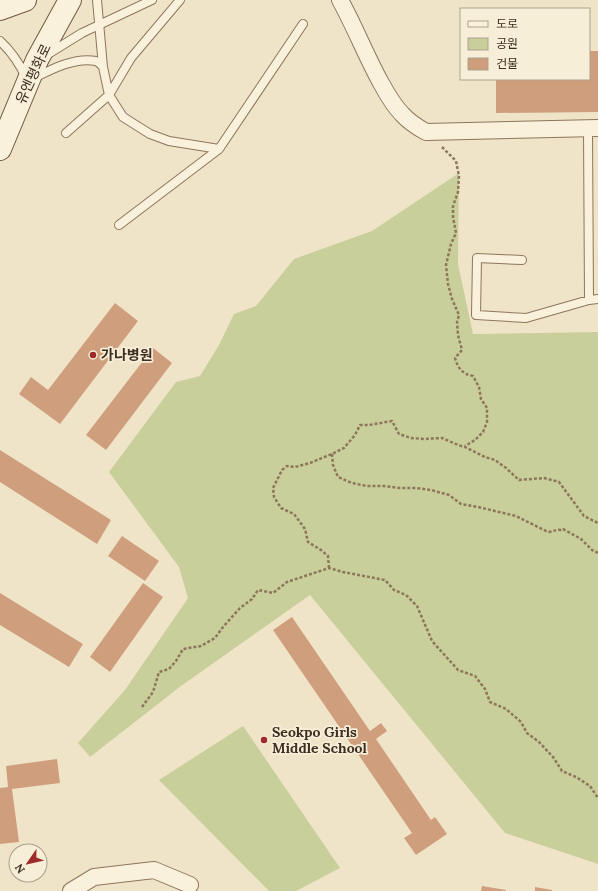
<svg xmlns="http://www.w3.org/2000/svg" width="598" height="891" viewBox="0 0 598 891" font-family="Lora,'Noto Sans KR',serif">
	<rect width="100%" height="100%" fill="#f0e4c8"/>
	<!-- green -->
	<path fill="#c9cf9b" d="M459 173 458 264 473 334 598 332V864L505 833 310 595 181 686 90 757 78 743 125 690 188 598 179 567 109 472 176 382 200 376 219 345 234 314 256 306 294 259 372 231Z
		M243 726 340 868 296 891H269L159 780Z"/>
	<!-- building -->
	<path fill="#cf9f7d" d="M589 51H598V112L496 113V79H589Z
		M115 303 138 321 60 424 19 394 31 377 48 390Z
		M153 348 172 363 106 450 86 435Z
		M0 450 111 520 97 544 0 482Z
		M122 536 159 561 145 581 108 556Z
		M143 583 163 597 110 672 90 657Z
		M0 593 83 644 69 667 0 625Z
		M292 617 370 731 381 723 387 731 376 739 431 820 435 817 447 834 416 855 404 838 412 833 273 630Z
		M57 759 60 783 12 789 19 842 0 844V788L8 787 6 766Z
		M482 886 506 890V891H481Z
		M535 887 552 890V891H535Z"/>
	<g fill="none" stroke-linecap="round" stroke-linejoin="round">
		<!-- service casing -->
		<g stroke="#8d765c" stroke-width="10">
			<path id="service" d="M97 0 103 67 109 95 123 117 150 134 169 141 219 149 119 225
				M0 41C11 51 19 63 26 77
				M48 54 82 33 152 0
				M34 78C52 69 75 57 96 61 99 62 101 65 103 67
				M66 133 109 95 131 58 180 0
				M219 149 303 24
				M522 260 477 258 476 315 526 318 589 300 588 128
				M589 300 598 299"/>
		</g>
		<!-- minor casing -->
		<g stroke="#8d765c" stroke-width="18">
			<path id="minor" d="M340 0C355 27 366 56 381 83 387 94 393 105 402 114 409 122 417 127 426 132L598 128
				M71 891 94 877 154 870 190 885"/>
		</g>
		<!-- secondary casing -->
		<g stroke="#6f573f" stroke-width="24">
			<path id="secondary" d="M0 9 25 0
				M0 149 37 60 70 0"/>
		</g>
		<!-- path -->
		<path stroke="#8d765c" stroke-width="2.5" stroke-dasharray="3 2" stroke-linecap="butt" d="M442 147 456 161 459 176 458 192 453 206V217L456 233 451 244 446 265 448 284 452 299 459 315 457 322 458 335 462 350 455 358C458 368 462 374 473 376L479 387 481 399 487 408V422L483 432 475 440 465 446
			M332 454 333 465 338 477 352 483 367 486H384L400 488H416L431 490 449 495 461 504 478 507 516 516 548 532C553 532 556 529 561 530L563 529 581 539 592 550 598 553
			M329 568 328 556 321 550 308 542 305 529 294 514 281 508 274 497 273 488 282 470 287 466 295 467 310 463 322 458 332 454 344 448 355 435 360 425H369L392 421 399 434 411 438 424 439 442 438 458 445 465 447 485 457 495 460 506 468 519 480 544 478 559 482 584 516 598 523
			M142 707 153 692 159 672 169 669 176 661 183 649 201 646 215 638 223 627 240 608 252 599 258 590 273 593 287 582 329 568 343 572 385 580 394 590 406 595 417 606 432 641 458 670 475 676 485 689 490 702 506 709 521 722 527 733 539 742 553 757 562 771 576 777 590 786 598 798"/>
		<!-- service -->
		<use href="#service" stroke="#faf1dc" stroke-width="8"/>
		<!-- minor -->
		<use href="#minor" stroke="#faf1dc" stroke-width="16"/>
		<!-- secondary -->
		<use href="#secondary" stroke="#faf1dc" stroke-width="22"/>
	</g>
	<!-- markers -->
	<g fill="#9e2a2b" stroke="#f7eed8" stroke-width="1.5">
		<circle cx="93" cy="355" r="4"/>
		<circle cx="264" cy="740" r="4"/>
	</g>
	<g text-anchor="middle" stroke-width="3.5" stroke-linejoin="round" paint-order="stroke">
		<!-- street labels -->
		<g font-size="14" fill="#3d2e20" stroke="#f7eed8">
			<text transform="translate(33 74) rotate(-65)" y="5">유엔평화로</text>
		</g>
		<!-- poi labels -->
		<g font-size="14" font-weight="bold" fill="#3d2e20" stroke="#f7eed8" text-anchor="start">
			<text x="101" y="360">가나병원</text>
			<text x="272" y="737">Seokpo Girls<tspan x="272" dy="16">Middle School</tspan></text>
		</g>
	</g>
	<!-- legend -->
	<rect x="460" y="8" width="130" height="72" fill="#f7eed8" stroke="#ada18e"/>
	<rect x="468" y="21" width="20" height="6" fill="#faf1dc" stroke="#ada18e"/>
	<text x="496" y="28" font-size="12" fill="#3d2e20">도로</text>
	<rect x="468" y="38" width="20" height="12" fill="#c9cf9b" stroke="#ada18e"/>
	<text x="496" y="48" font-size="12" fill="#3d2e20">공원</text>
	<rect x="468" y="58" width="20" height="12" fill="#cf9f7d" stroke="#ada18e"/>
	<text x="496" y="68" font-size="12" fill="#3d2e20">건물</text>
	<!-- north arrow -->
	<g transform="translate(28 863) rotate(236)"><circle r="19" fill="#f7eed8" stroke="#ada18e"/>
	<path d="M0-3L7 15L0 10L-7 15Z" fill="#9e2a2b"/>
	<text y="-6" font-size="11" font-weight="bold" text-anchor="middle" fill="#3d2e20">N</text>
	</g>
</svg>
